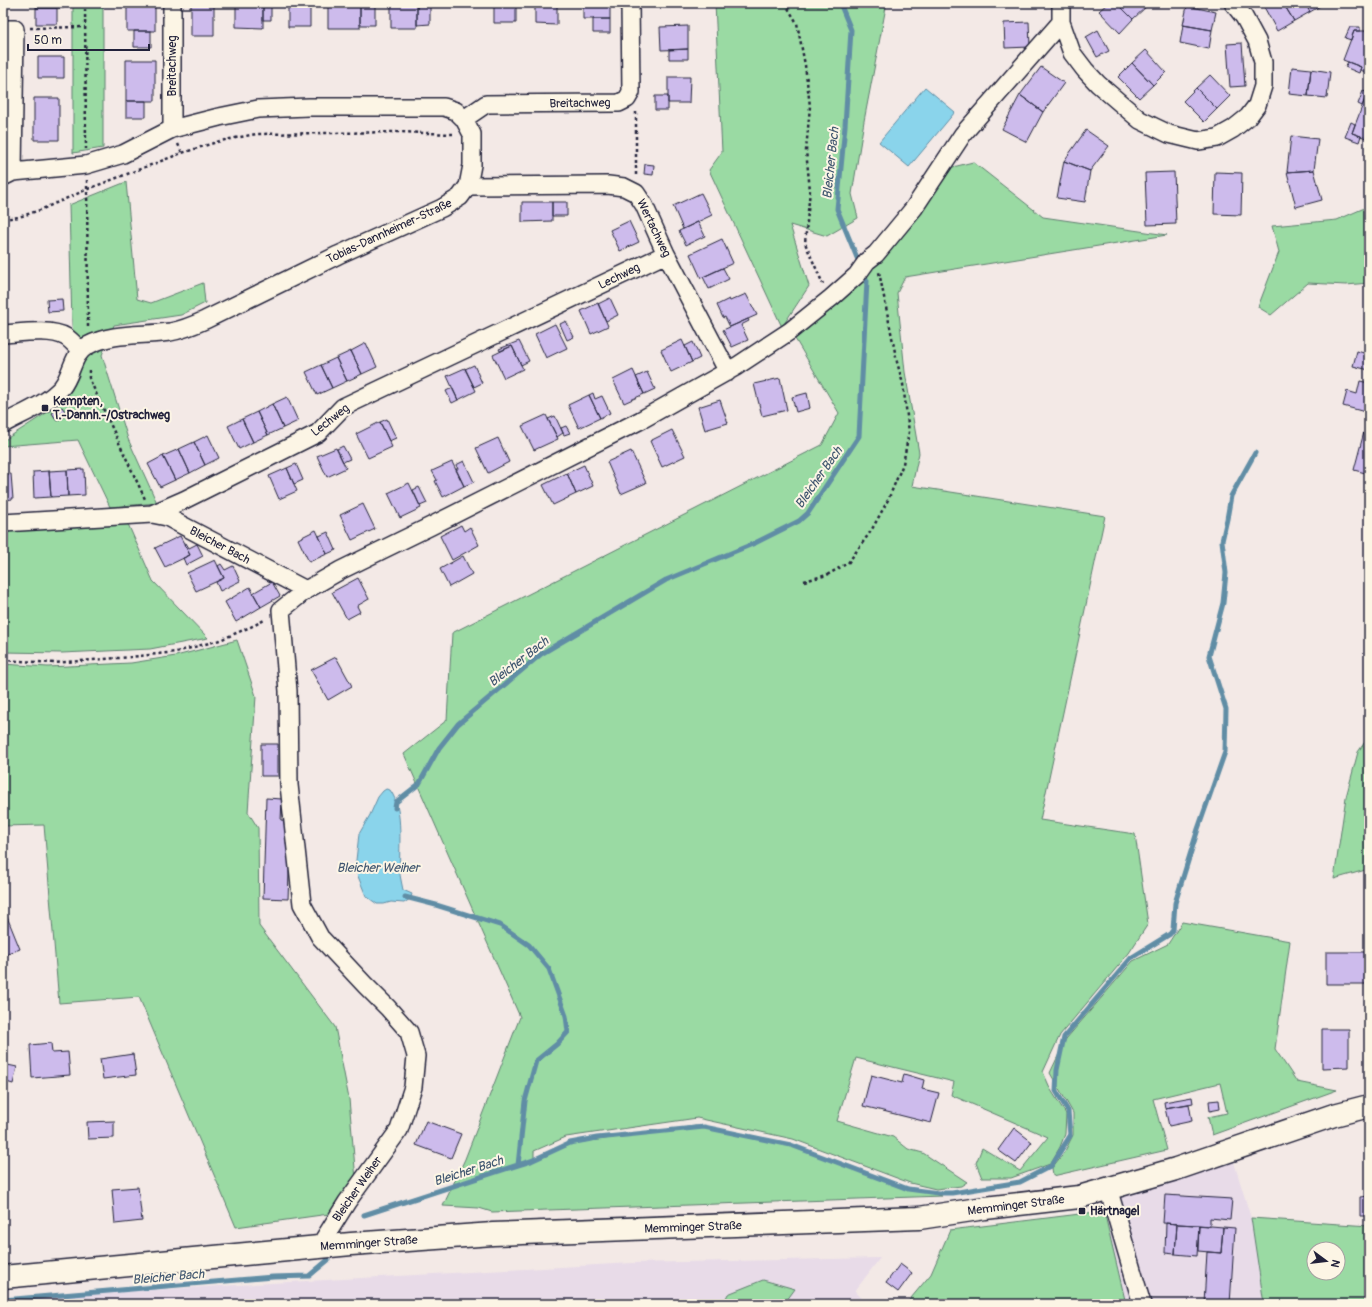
<svg xmlns="http://www.w3.org/2000/svg" width="1372" height="1307" viewBox="0 0 1372 1307" font-family="Pangolin,sans-serif">
	<rect width="100%" height="100%" fill="#f3e9e6"/>
	<filter id="ink" filterUnits="userSpaceOnUse"><feTurbulence type="fractalNoise" baseFrequency=".025" numOctaves="2"/><feDisplacementMap in="SourceGraphic" scale="8" xChannelSelector="R" yChannelSelector="G"/><feConvolveMatrix kernelMatrix="1 2 1 2 8 2 1 2 1" color-interpolation-filters="sRGB"/></filter>
	<g filter="url(#ink)">
		<!-- built -->
		<path fill="#e8dbe8" d="M1233 1159 1251 1218 1264 1304H1126L1101 1201Z
			M880 1258 855 1291 867 1304H3V1298L632 1263Z"/>
		<!-- green -->
		<path fill="#9adaa3" stroke="#5e7e6f" fill-rule="evenodd" d="M73 3H103V148L73 153Z
			M715 3H865L886 7 864 121 852 194 858 218 827 236 790 225 809 286 782 327 709 170 722 152Z
			M973 162 1043 217 1167 235 905 277 897 293 905 372 919 453 912 486 1105 516 1040 820 1135 834 1148 924 1129 953 1060 1035 1043 1072 1051 1090 1066 1114 1065 1134 1060 1147 1050 1164 1011 1178H982L976 1163 982 1148 1020 1171 1048 1137 951 1095 954 1082 856 1058 837 1121 893 1137 908 1149 923 1153 967 1182 961 1186 936 1189 910 1183 793 1139 697 1118 566 1137 534 1151V1158L569 1144 696 1126 791 1145 909 1188 942 1196 492 1212 479 1208 443 1206 465 1159 520 1017 404 754 447 720 452 633 822 445 839 413 794 337 945 169Z
			M126 182 137 299 151 303 203 283 205 303 181 315 114 325 102 355 128 439 157 503 110 507 78 440 3 446V441L65 401 79 376 72 325 69 205Z
			M1369 206V283L1346 285 1308 283 1271 315 1258 307 1279 252 1272 226 1337 220Z
			M128 524 153 581 208 638 150 649 62 653 3 652V532Z
			M237 640 256 696 248 812 258 828 259 926 335 1027 349 1099 356 1180 336 1213 236 1227 139 997 59 1003 44 825 3 826V664L48 667 131 663 176 656Z
			M1369 736V869L1334 879 1346 797 1358 752Z
			M1182 922 1290 941 1275 1049 1297 1082 1337 1090 1212 1135 1208 1117 1227 1113 1220 1083 1153 1099 1167 1150 1053 1176 1052 1168 1065 1151 1073 1135V1113L1050 1073 1066 1039 1133 961 1168 944Z
			M1104 1211 1126 1304H906L931 1274 950 1230Z
			M1251 1218 1369 1226V1304H1264ZM1314 1249H1338V1273H1314Z
			M763 1280 795 1289 784 1304H723L728 1294Z"/>
		<!-- water -->
		<path fill="#8ad4eb" stroke="#608da5" d="M925 87 955 112 909 167 879 142Z
			M386 789 390 790C405 810 398 850 400 875 401 880 402 885 403 890L412 894 410 899 404 903 391 902 384 904H377L366 896 355 869 359 834 370 815 378 797 383 791Z"/>
		<g fill="none" stroke-linecap="round" stroke-linejoin="round">
			<!-- stream -->
			<path stroke="#608da5" stroke-width="5" d="M840 3 851 30 845 126 837 209 860 265
				M395 808 396 802 419 784 439 748 458 724 541 654 666 580 755 543 799 521 808 513 859 436 867 281 863 272
				M518 1165 531 1161 570 1143 597 1138 704 1127 791 1145 908 1189 938 1193H952L1020 1182 1051 1166 1070 1136 1068 1111 1056 1091 1057 1070 1064 1037 1131 958 1170 934 1173 930 1175 903 1198 829 1225 752 1226 709 1209 656 1223 603 1226 573 1222 541 1227 519 1231 496 1255 453
				M364 1215 518 1165 525 1101 536 1061 557 1044 568 1032 566 1016 549 969 529 945 500 925 436 905 405 897
				M3 1300 273 1277 309 1276 328 1260"/>
		</g>
		<!-- building -->
		<path fill="#cdbbec" stroke="#22223b" d="M36 3H64V8H36Z
			M127 3H155V31H127Z
			M191 3H214V36H191Z
			M263 3H271V20H263Z
			M328 3H360V28H328Z
			M391 3H417V28H391Z
			M417 3H430V24L417 25Z
			M494 3H516V23H494Z
			M535 3H557V25L535 24Z
			M583 3H610V19H583Z
			M1108 3H1117L1133 19 1120 33 1099 11Z
			M1117 3H1144L1147 6 1133 19Z
			M1267 3H1283L1294 21 1277 31 1263 5Z
			M1283 3H1305L1310 12 1294 21Z
			M1305 3H1325L1310 12Z
			M236 4 263 5V28L236 27Z
			M360 4H375V25H360Z
			M288 6H310V27H288Z
			M1187 6 1216 12 1212 30 1183 25Z
			M36 8H57V24H36Z
			M593 19H610V33H593Z
			M1029 22 1030 47 1005 48 1004 23Z
			M1183 25 1212 30 1209 49 1180 43Z
			M688 26V49L661 50 660 27Z
			M1350 27H1360V31H1354L1351 40 1345 38Z
			M1098 30 1109 51 1097 57 1086 37Z
			M134 31H151V47H134Z
			M1354 31H1369V73L1360 70 1361 67 1343 60Z
			M1242 43 1245 86 1230 87 1227 44Z
			M688 49V59H669V50Z
			M1146 50 1166 72 1153 85 1132 63Z
			M38 57H64V78H38Z
			M126 60H155V101H126Z
			M1348 62 1361 67 1359 73 1345 67Z
			M1132 63 1153 85 1139 98 1118 77Z
			M1041 67 1064 83 1043 112 1020 95Z
			M1292 67 1311 69 1308 96 1289 94Z
			M1311 69 1330 72 1327 98 1308 96Z
			M1210 75 1230 96 1217 109 1196 88Z
			M668 77H690L689 103H668Z
			M1196 88 1217 109 1204 122 1183 101Z
			M1363 91 1369 93V99H1365L1362 106 1358 104Z
			M1020 95 1043 112 1027 142 1002 129Z
			M655 96H668V110H655Z
			M34 98H59V140H34Z
			M1365 99H1369V139L1352 133Z
			M126 101H146V117H126Z
			M1351 122 1355 124 1352 133 1361 136 1359 142 1345 137Z
			M1086 130 1109 146 1090 171 1064 161Z
			M1291 136 1318 139 1314 170 1287 172Z
			M1064 161 1090 171 1085 202 1057 198Z
			M645 164 654 165 653 175 644 174Z
			M1314 170 1322 200 1296 207 1287 172Z
			M1174 172 1176 224 1147 225 1145 173Z
			M1215 172 1242 173 1241 215 1214 214Z
			M701 193 712 215 683 229 673 206Z
			M522 202H552V221L522 222Z
			M552 202H567V216H552Z
			M629 221 639 242 620 251 610 230Z
			M698 222 705 236 686 245 679 231Z
			M722 239 733 263 701 278 690 254Z
			M723 268 729 279 709 289 703 277Z
			M746 294 757 315 730 327 725 317 723 318 717 305 729 299 730 301Z
			M610 298 618 315 606 321 598 304Z
			M62 299 63 311 48 312 47 300Z
			M598 303 608 326 591 334 581 311Z
			M748 319 749 321 741 325 748 340 732 347 723 330Z
			M566 321 574 337 567 340 560 324Z
			M555 324 567 348 546 358 535 334Z
			M682 340 692 362 671 372 661 350Z
			M519 341 529 361 521 365 512 346 500 351 499 349Z
			M693 342 700 358 692 362 685 346Z
			M366 343 377 367 362 374 351 351Z
			M1369 345V370L1353 366 1357 351 1367 354Z
			M512 346 523 369 504 378 493 355Z
			M351 351 362 374 347 381 336 358Z
			M336 358 347 381 332 388 321 365Z
			M321 365 332 388 317 395 306 372Z
			M474 365 482 383 474 387 465 369Z
			M465 368 476 391 458 400 447 376Z
			M633 370 644 394 624 403 613 380Z
			M647 372 655 389 644 394 636 377Z
			M780 378 787 410 762 416 754 384Z
			M1360 381 1369 383V413L1343 406 1347 391 1357 394Z
			M452 388 458 400 452 403 446 391Z
			M593 393 595 399 602 396 610 413 600 418 589 395Z
			M807 393 810 408 796 412 792 397Z
			M589 395 600 418 579 428 568 405Z
			M287 397 298 421 283 428 272 404Z
			M720 400 728 423 705 430 698 407Z
			M272 404 283 428 268 435 257 412Z
			M62 407 67 414 57 421 52 413Z
			M257 412 268 435 253 442 242 419Z
			M546 415 558 439 534 450 522 426Z
			M555 416 563 433 557 437 548 419Z
			M242 419 253 442 239 449 228 426Z
			M387 419 396 438 389 441 380 422Z
			M380 422 392 447 368 458 356 434Z
			M566 426 570 433 564 435 561 428Z
			M672 430 685 456 662 467 650 441Z
			M1364 432 1369 434V474L1354 470Z
			M208 435 219 458 205 465 194 442Z
			M498 438 509 462 488 473 476 448Z
			M194 442 205 465 190 473 179 449Z
			M343 446 350 459 343 462 337 449Z
			M336 448 346 468 327 477 317 456Z
			M179 449 190 473 175 480 163 456Z
			M631 451 646 483 621 494 607 462Z
			M163 456 175 480 160 487 148 464Z
			M464 461 474 482 464 486 456 469H458L456 465Z
			M452 462 464 486 443 497 435 481 437 480 432 471Z
			M296 464 303 480 294 484 287 468Z
			M584 465 593 486 576 494 567 473Z
			M287 468 297 491 279 499 269 476Z
			M84 469 85 495 68 496 67 470Z
			M67 470 68 496 51 497 49 471Z
			M49 471 51 497 34 498 33 472Z
			M567 473 576 494 553 505 543 485Z
			M3 474H11L13 499 3 500Z
			M409 483 421 508 400 518 388 493Z
			M419 487 427 503 420 506 413 490Z
			M363 504 375 529 352 540 340 515Z
			M461 525 464 531 470 527 479 545 452 560 440 536Z
			M316 530 327 554 309 562 298 539Z
			M328 532 336 550 327 554 319 536Z
			M180 536 190 555 165 567 155 548Z
			M186 543 189 548 197 544 203 556 186 565 183 558 190 555 184 544Z
			M463 556 472 574 449 587 440 569Z
			M215 560 224 578 196 591 187 573Z
			M221 564 225 570 233 566 240 581 220 591 216 582 224 578 218 566Z
			M358 578 369 599 357 606 360 612 347 619 332 592Z
			M272 582 280 596 261 607 253 593Z
			M250 587 261 607 236 622 225 602Z
			M336 657 352 686 328 700 311 670Z
			M261 744H278V776H261Z
			M266 798 282 799 281 820 291 821 288 899 263 898Z
			M3 907 20 949 3 956Z
			M1326 952H1369V984H1326Z
			M1322 1029H1349V1067L1322 1068Z
			M51 1043 52 1053 68 1052 70 1075 32 1078 30 1045Z
			M133 1054 136 1075 103 1079 100 1059Z
			M3 1064 17 1067 13 1084 3 1081Z
			M904 1074 924 1080 922 1089 939 1093 931 1123 863 1106 871 1075 902 1083Z
			M1192 1097 1193 1103 1165 1108 1164 1102Z
			M1219 1100 1220 1109 1210 1111 1209 1101Z
			M1189 1104 1192 1121 1169 1126 1165 1108Z
			M114 1121V1138L88 1139 87 1122Z
			M426 1121 461 1134 451 1158 416 1145Z
			M1014 1128 1032 1142 1016 1163 998 1150Z
			M138 1187 142 1221 115 1224 112 1189Z
			M1165 1195 1232 1199 1230 1220 1210 1218V1226L1163 1223Z
			M1369 1196V1216H1360V1197Z
			M1166 1223 1177 1224 1175 1254 1165 1253Z
			M1177 1224 1199 1225 1197 1256 1175 1254Z
			M1199 1225 1223 1227 1221 1253 1198 1251Z
			M1223 1227 1235 1228 1230 1304H1204L1207 1252 1221 1253Z
			M900 1264 912 1273 898 1292 886 1283Z"/>
		<g fill="none" stroke-linecap="round" stroke-linejoin="round">
			<!-- minor casing -->
			<g stroke="#22223b" stroke-width="20">
				<path id="minor" d="M1061 3V22L1072 53 1085 70 1098 84 1140 120 1169 134 1198 141 1217 138 1233 129 1248 117 1257 105 1263 86V62L1257 41 1244 17 1233 3
					M3 29H15L13 172
					M464 119 486 104 619 103 627 99 631 92 630 3
					M172 129V3
					M3 177 13 172 86 165 123 154 172 129 219 117 258 109 309 107H444L456 111 464 119 472 134V165L468 186 460 197 442 208 338 255 205 320C194 325 182 330 170 332 142 336 112 332 87 346 72 354 72 375 62 387 47 404 23 413 3 424
					M468 186 608 185 624 187 636 193 644 205 666 254 728 372
					M3 334C20 333 51 328 66 337 71 340 76 346 80 350
					M152 514 167 517 178 523 306 590
					M3 523 152 514 184 500 318 433 343 407 666 254
					M1108 1188 1142 1304
					M319 1247 347 1202 399 1130 413 1087 416 1056 409 1032 388 1008 365 985 320 937 302 904 289 785 288 691 281 610 306 590 341 570 431 526 641 420 737 366 790 331 831 298 857 275 867 261 876 254 914 208 963 134 1061 22"/>
			</g>
			<!-- secondary casing -->
			<g stroke="#22223b" stroke-width="25">
				<path id="secondary" d="M3 1277 351 1244 493 1234 919 1218 985 1208 1079 1197 1176 1169 1334 1115 1369 1106"/>
			</g>
			<!-- path -->
			<path stroke="#22223b" stroke-width="2.5" stroke-dasharray="3 3" stroke-linecap="butt" d="M85 3 86 149
				M785 3 797 23 805 65 810 106 806 151 810 190 805 243 823 284
				M30 28 85 27
				M636 112V175
				M178 144 182 153
				M87 180 88 327
				M3 219 19 217 40 210 88 189 182 153 220 141 256 134 399 132 453 134
				M89 370V378L145 499
				M804 581 827 575 848 563 871 531 888 500 903 464 909 432 903 384 897 362 879 272
				M3 660 54 663 131 657 176 652 220 640 255 625 266 619"/>
			<!-- minor -->
			<use href="#minor" stroke="#fcf5e5" stroke-width="17"/>
			<!-- secondary -->
			<use href="#secondary" stroke="#fcf5e5" stroke-width="22"/>
		</g>
	</g>
	<!-- markers -->
	<g fill="#22223b" stroke="#fcf5e5" stroke-width="1.5">
		<rect x="41" y="404" width="8" height="8" rx="2"/>
		<rect x="1078" y="1207" width="8" height="8" rx="2"/>
	</g>
	<g text-anchor="middle" stroke-width="4" stroke-linejoin="round" paint-order="stroke">
		<!-- street labels -->
		<g font-size="12" fill="#22223b" stroke="#fcf5e5">
			<text transform="translate(172 66) rotate(-90)" y="4">Breitachweg</text>
			<text transform="translate(580 103) rotate(-1)" y="4">Breitachweg</text>
			<text transform="translate(654 228) rotate(64)" y="4">Wertachweg</text>
			<text transform="translate(389 231) rotate(-25)" y="4">Tobias-Dannheimer-Straße</text>
			<text transform="translate(619 276) rotate(-26)" y="4">Lechweg</text>
			<text transform="translate(330 420) rotate(-38)" y="4">Lechweg</text>
			<text transform="translate(220 545) rotate(28)" y="4">Bleicher Bach</text>
			<text transform="translate(357 1189) rotate(-55)" y="4">Bleicher Weiher</text>
			<text transform="translate(1016 1205) rotate(-7)" y="4">Memminger Straße</text>
			<text transform="translate(693 1227) rotate(-2)" y="4">Memminger Straße</text>
			<text transform="translate(369 1243) rotate(-4)" y="4">Memminger Straße</text>
		</g>
		<!-- poi labels -->
		<g font-size="12" font-weight="bold" fill="#22223b" stroke="#fcf5e5" text-anchor="start">
			<text x="53" y="405">Kempten,<tspan x="53" dy="14">T.-Dannh.-/Ostrachweg</tspan></text>
			<text x="1090" y="1215">Härtnagel</text>
		</g>
		<!-- water labels -->
		<g font-size="13" font-style="italic" fill="#415770" stroke="#fcf5e5">
			<text transform="translate(830 163) rotate(-84)" y="5">Bleicher Bach</text>
			<text transform="translate(818 477) rotate(-55)" y="5">Bleicher Bach</text>
			<text transform="translate(518 661) rotate(-38)" y="5">Bleicher Bach</text>
			<text x="378" y="872">Bleicher Weiher</text>
			<text transform="translate(468 1170) rotate(-18)" y="5">Bleicher Bach</text>
			<text transform="translate(168 1276) rotate(-5)" y="5">Bleicher Bach</text>
		</g>
	</g>
	<!-- margin -->
	<rect width="1372" height="1307" fill="none" stroke="#fcf5e5" stroke-width="16"/>
	<rect x="8" y="8" width="1356" height="1291" fill="none" stroke="#22223b" stroke-width="1.5" filter="url(#ink)"/>
	<!-- north arrow -->
	<g transform="translate(1326 1261) rotate(105)"><circle r="19" fill="#fcf5e5" stroke="#a5a1a1"/>
	<path d="M0-3L7 15L0 10L-7 15Z" fill="#22223b"/>
	<text y="-6" font-size="11" font-weight="bold" text-anchor="middle" fill="#22223b">N</text>
	</g>
	<!-- scale -->
	<path d="M28 44v6h121v-6" fill="none" stroke="#22223b" stroke-width="2"/>
	<text x="34" y="44" font-size="12" fill="#22223b" stroke="#fcf5e5" stroke-width="3" paint-order="stroke">50 m</text>
</svg>
